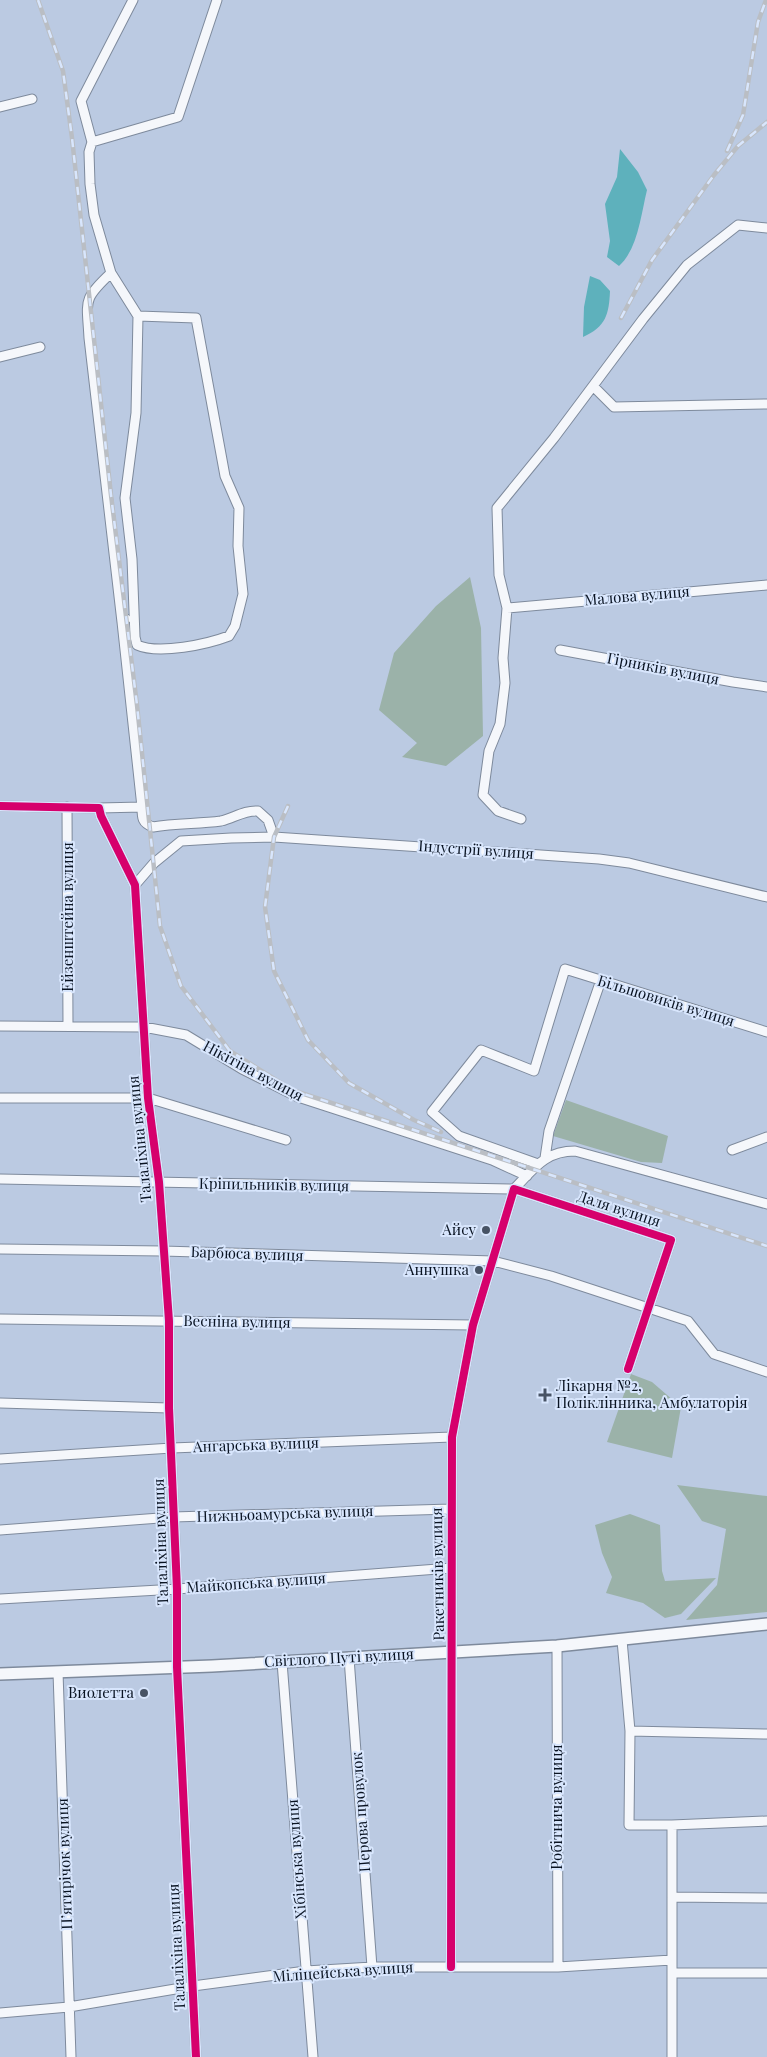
<svg xmlns="http://www.w3.org/2000/svg" width="767" height="2057" viewBox="0 0 767 2057" font-family="'Playfair Display',serif">
	<rect width="100%" height="100%" fill="#bbcae2"/>
	<!-- green -->
	<path fill="#9bb2a9" d="M470 577 481 628 483 736 446 766 402 757 417 743 379 710 394 653 436 606Z
		M566 1100 668 1136 662 1163 641 1162 553 1136Z
		M631 1374 652 1382 681 1407 672 1458 607 1442Z
		M677 1485 767 1496V1612L686 1620 717 1585 726 1529 702 1521Z
		M630 1514 660 1525 662 1571 665 1581 716 1578 681 1614 665 1618 643 1603 606 1593 612 1577 602 1553 595 1525Z"/>
	<!-- water -->
	<path fill="#5eb1bc" d="M620 149 638 172 647 190C641 214 638 249 619 266L607 257 610 241 605 204 617 177Z
		M590 276 600 280 610 291C609 314 606 327 583 337L584 307Z"/>
	<g fill="none" stroke-linecap="round" stroke-linejoin="round">
		<!-- minor casing -->
		<g stroke="#7e8a9c" stroke-width="11">
			<path id="minor" d="M133 0 81 101 92 142 178 117 217 0
				M0 107 32 99
				M92 142 89 152 90 184 94 215 111 273 138 316 136 413 125 498 132 559 135 637 137 645C159 655 208 644 229 636L235 626 243 594 238 546 239 508 225 476 196 318 138 316
				M111 273C82 300 87 300 89 338L122 622
				M0 357 40 347
				M593 386 614 407 767 404
				M507 608 767 585
				M560 650 733 682 767 687
				M0 806 99 808 101 816 135 885 148 1098 159 1182 169 1321V1408L177 1589V1667L196 2057
				M67 807 68 1026
				M142 807C142 818 142 823 153 827 175 823 198 824 221 821 234 818 244 810 258 811L268 820 274 837
				M99 808 142 807 122 622 126 619
				M521 819 498 811 483 795 489 751 500 724 505 683 503 658 507 608 499 575 497 508 554 438 643 319 687 265 738 225 767 228
				M135 885 154 863 181 841 231 838 274 837 599 859 629 863 767 897
				M0 1026 144 1027 186 1035 242 1069 298 1097 492 1160 527 1176
				M0 1098H148L286 1140
				M732 1150 767 1137
				M545 1158 549 1131 601 980
				M538 1164 459 1136 432 1112 481 1050 534 1071 565 969 767 1032
				M0 1179 514 1189C533 1170 544 1151 575 1151L767 1204
				M0 1249 163 1251 493 1261 551 1276 688 1321 714 1354 767 1372
				M0 1319 473 1325
				M0 1403 169 1408
				M0 1459 172 1448 452 1437
				M0 1530 173 1517 451 1509
				M0 1599 177 1589 451 1568
				M622 1640 630 1731 629 1825H672L767 1821
				M557 1646 558 1967
				M349 1658 372 1967
				M282 1662 313 2057
				M58 1672 71 2057
				M630 1731 767 1734
				M672 1897 767 1898
				M672 1960V1825
				M451 1967 452 1437 473 1325 514 1189 671 1240 628 1369
				M0 2013 69 2007 193 1986 306 1971 372 1967H558L672 1960V1973H767
				M672 2057V1973"/>
		</g>
		<!-- major casing -->
		<g stroke="#7e8a9c" stroke-width="14">
			<path id="major" d="M0 1674 212 1666 557 1646 767 1624"/>
		</g>
		<!-- minor -->
		<use href="#minor" stroke="#f5f7fb" stroke-width="9"/>
		<!-- major -->
		<use href="#major" stroke="#f5f7fb" stroke-width="11"/>
		<!-- rail casing -->
		<g stroke="#babec4" stroke-width="4.5">
			<path id="rail" d="M38 0 63 71 72 138 111 495 137 705 160 926 181 986 230 1051 292 1090 767 1246
				M727 151 743 115 758 22 766 0
				M621 318 652 260 714 175 738 146 767 122
				M288 806 274 837 265 907 274 971 308 1040 349 1083 414 1120 441 1132"/>
		</g>
		<!-- rail -->
		<use href="#rail" stroke="#d8e6fd" stroke-width="2.5" stroke-dasharray="8" stroke-linecap="butt"/>
		<!-- cycleway casing -->
		<g stroke="#d8e6fd" stroke-width="11">
			<path id="cycleway" d="M0 806 99 808 101 816 135 885 148 1098 159 1182 169 1321V1408L177 1589V1667L196 2057
				M451 1967 452 1437 473 1325 514 1189 671 1240 628 1369"/>
		</g>
		<!-- cycleway -->
		<use href="#cycleway" stroke="#d6006c" stroke-width="8"/>
	</g>
	<!-- markers -->
	<g fill="#475365" stroke="#d8e6fd" stroke-width="2">
		<circle cx="486" cy="1230" r="5"/>
		<circle cx="479" cy="1270" r="5"/>
		<path d="M542.5 1387.5h5v5h5v5h-5v5h-5v-5h-5v-5h5z"/>
		<circle cx="144" cy="1693" r="5"/>
	</g>
	<g text-anchor="middle" stroke-width="4" stroke-linejoin="round" paint-order="stroke">
		<!-- street labels -->
		<g font-size="15" fill="#091322" stroke="#d8e6fd">
			<text transform="translate(637 596) rotate(-5)" y="5">Малова вулиця</text>
			<text transform="translate(663 669) rotate(11)" y="5">Гірників вулиця</text>
			<text transform="translate(476 850) rotate(4)" y="5">Індустрії вулиця</text>
			<text transform="translate(68 917) rotate(-90)" y="5">Ейзенштейна вулиця</text>
			<text transform="translate(666 1001) rotate(17)" y="5">Більшовиків вулиця</text>
			<text transform="translate(253 1071) rotate(28)" y="5">Нікітіна вулиця</text>
			<text transform="translate(140 1139) rotate(-96)" y="5">Талаліхіна вулиця</text>
			<text transform="translate(274 1185) rotate(1)" y="5">Кріпильників вулиця</text>
			<text transform="translate(619 1209) rotate(18)" y="5">Даля вулиця</text>
			<text transform="translate(247 1254) rotate(2)" y="5">Барбюса вулиця</text>
			<text transform="translate(237 1322) rotate(1)" y="5">Весніна вулиця</text>
			<text transform="translate(256 1445) rotate(-2)" y="5">Ангарська вулиця</text>
			<text transform="translate(285 1514) rotate(-2)" y="5">Нижньоамурська вулиця</text>
			<text transform="translate(161 1542) rotate(-92)" y="5">Талаліхіна вулиця</text>
			<text transform="translate(438 1574) rotate(-91)" y="5">Ракетників вулиця</text>
			<text transform="translate(256 1583) rotate(-4)" y="5">Майкопська вулиця</text>
			<text transform="translate(339 1658) rotate(-3)" y="5">Світлого Путі вулиця</text>
			<text transform="translate(557 1807) rotate(-90)" y="5">Робітнича вулиця</text>
			<text transform="translate(361 1812) rotate(-94)" y="5">Перова провулок</text>
			<text transform="translate(297 1859) rotate(-94)" y="5">Хібінська вулиця</text>
			<text transform="translate(65 1864) rotate(-92)" y="5">П’ятирічок вулиця</text>
			<text transform="translate(177 1947) rotate(-93)" y="5">Талаліхіна вулиця</text>
			<text transform="translate(343 1972) rotate(-4)" y="5">Міліцейська вулиця</text>
		</g>
		<!-- poi labels -->
		<g font-size="15" fill="#091322" stroke="#d8e6fd" text-anchor="end">
			<text x="476" y="1235">Айсу</text>
			<text x="469" y="1275">Аннушка</text>
			<text x="556" y="1391" text-anchor="start">Лікарня №2,<tspan x="556" dy="17">Поліклінника, Амбулаторія</tspan></text>
			<text x="134" y="1698">Виолетта</text>
		</g>
	</g>
</svg>
